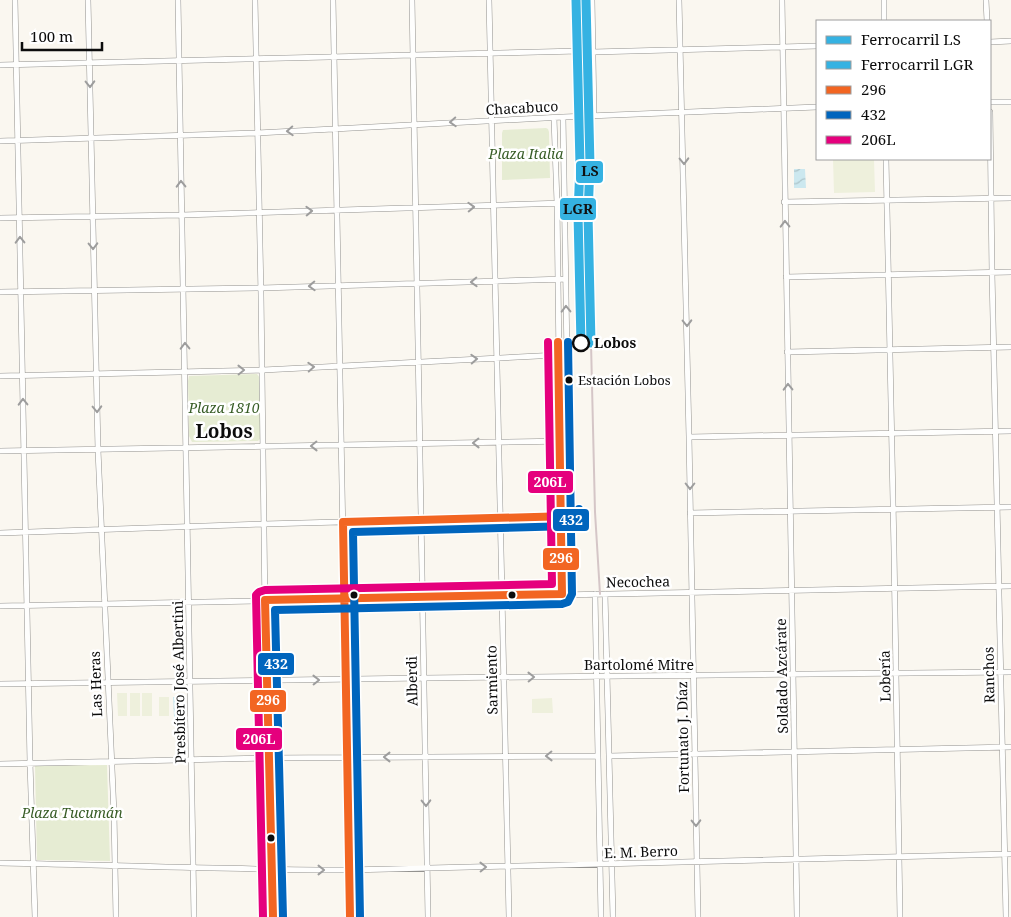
<svg xmlns="http://www.w3.org/2000/svg" width="1011" height="917" viewBox="0 0 1011 917" font-family="'Noto Serif',serif">
	<defs>
		<pattern id="water-waves" width="16" height="10" patternUnits="userSpaceOnUse" patternTransform="scale(1.25)"><rect width="16" height="10" fill="#cce8ef"/><path d="M0 5q4-4 8 0t8 0" fill="none" stroke="#aec6cc"/></pattern>
	</defs>
	<rect width="100%" height="100%" fill="#faf7f0"/>
	<!-- green -->
	<path fill="#e6ecd3" d="M546 128 548 129 549 132 550 178 502 180V133L503 130Z
		M257 374 260 378V439L258 441 192 442 189 436 188 381 189 376Z
		M107 765 110 861 37 860 35 766Z"/>
	<!-- pitch -->
	<path fill="#eef0dc" d="M833 159H874L875 192 834 193Z
		M117 693H127V716H118Z
		M130 693H140V716H130Z
		M142 693H152V716H142Z
		M159 697H169V716H159Z
		M552 698 553 713H532V699Z"/>
	<!-- water -->
	<path fill="url(#water-waves)" d="M794 169H805L806 188H794Z
		M173 697H182V716L174 717Z"/>
	<g fill="none" stroke-linecap="round" stroke-linejoin="round">
		<!-- minor casing -->
		<g stroke="#93928f" stroke-width="6">
			<path id="minor" d="M15 0 30 763 35 917
				M88 0 98 450 114 814 116 917
				M178 0 194 917
				M255 0 261 295 265 611 273 917
				M333 0 350 917
				M412 0 428 917
				M489 0 509 917
				M577 0 581 116
				M592 0 594 116
				M679 0 689 437 698 917
				M782 0 797 917
				M884 0V21
				M986 0 987 21
				M990 42 1011 41
				M593 52 817 46
				M0 65 579 51
				M990 102H1011
				M990 112 992 273 1006 917
				M563 117 571 594
				M554 118 557 203 562 594
				M0 141 257 133 563 117 817 107
				M886 159C891 412 897 664 900 917
				M784 202 1011 198
				M0 218 182 215 564 203
				M786 277 1011 272
				M0 292 261 288 565 279
				M787 352 1011 347
				M0 376 263 370 558 355
				M689 437 1011 431
				M0 451 568 441
				M690 513 1011 507
				M0 533 264 524 570 516
				M595 594 601 917
				M605 594 613 917
				M0 606 1011 586
				M0 684 424 678 1011 672
				M609 756 1011 747
				M0 764 269 758 598 756
				M0 863C117 865 233 870 349 870L1011 854"/>
		</g>
		<!-- minor -->
		<use href="#minor" stroke="#fefefd" stroke-width="5"/>
		<!-- rail -->
		<path stroke="#d5c6c7" stroke-width="2" d="M591 343 595 512 600 594"/>
		<!-- bus-1 casing -->
		<g stroke="#fff" stroke-width="11">
			<path id="bus-1" d="M273 917 265 600 562 594 558 342
				M350 917 343 522 570 516 569 511"/>
		</g>
		<!-- bus-2 casing -->
		<g stroke="#fff" stroke-width="11">
			<path id="bus-2" d="M283 917 275 610 562 604 568 602 572 594 568 342
				M360 917 353 532 571 526 576 524 579 520V509"/>
		</g>
		<!-- bus-3 casing -->
		<g stroke="#fff" stroke-width="11">
			<path id="bus-3" d="M263 917 256 595 259 592 265 590 552 584 548 342"/>
		</g>
		<!-- bus-1 -->
		<use href="#bus-1" stroke="#f26522" stroke-width="8"/>
		<!-- bus-2 -->
		<use href="#bus-2" stroke="#0065bd" stroke-width="8"/>
		<!-- bus-3 -->
		<use href="#bus-3" stroke="#e5007d" stroke-width="8"/>
		<!-- rail-1 casing -->
		<g stroke="#fff" stroke-width="12">
			<path id="rail-1" d="M586 0 590 165 588 214 591 343"/>
		</g>
		<!-- rail-2 casing -->
		<g stroke="#fff" stroke-width="12">
			<path id="rail-2" d="M576 0 580 165 578 214 581 343"/>
		</g>
		<!-- rail-1 -->
		<use href="#rail-1" stroke="#35b2e2" stroke-width="9"/>
		<!-- rail-2 -->
		<use href="#rail-2" stroke="#35b2e2" stroke-width="9"/>
	</g>
	<!-- one-way arrows -->
	<defs><path id="oneway-chevron" d="M-2-3.5L2.5 0L-2 3.5" fill="none" stroke-width="1.6" stroke-linecap="round" stroke-linejoin="round" transform="scale(1.25)"/></defs>
	<g stroke="#9d9d9d">
		<use href="#oneway-chevron" transform="translate(90 84) rotate(89)"/>
		<use href="#oneway-chevron" transform="translate(453 122) rotate(177)"/>
		<use href="#oneway-chevron" transform="translate(290 131) rotate(177)"/>
		<use href="#oneway-chevron" transform="translate(684 161) rotate(89)"/>
		<use href="#oneway-chevron" transform="translate(181 184) rotate(-91)"/>
		<use href="#oneway-chevron" transform="translate(471 207) rotate(-2)"/>
		<use href="#oneway-chevron" transform="translate(309 211) rotate(-2)"/>
		<use href="#oneway-chevron" transform="translate(785 224) rotate(-91)"/>
		<use href="#oneway-chevron" transform="translate(20 240) rotate(-91)"/>
		<use href="#oneway-chevron" transform="translate(93 246) rotate(89)"/>
		<use href="#oneway-chevron" transform="translate(474 282) rotate(178)"/>
		<use href="#oneway-chevron" transform="translate(312 286) rotate(178)"/>
		<use href="#oneway-chevron" transform="translate(566 309) rotate(-91)"/>
		<use href="#oneway-chevron" transform="translate(687 323) rotate(89)"/>
		<use href="#oneway-chevron" transform="translate(185 346) rotate(-91)"/>
		<use href="#oneway-chevron" transform="translate(474 359) rotate(-3)"/>
		<use href="#oneway-chevron" transform="translate(311 367) rotate(-3)"/>
		<use href="#oneway-chevron" transform="translate(241 370) rotate(-1)"/>
		<use href="#oneway-chevron" transform="translate(788 387) rotate(-91)"/>
		<use href="#oneway-chevron" transform="translate(23 402) rotate(-91)"/>
		<use href="#oneway-chevron" transform="translate(97 409) rotate(88)"/>
		<use href="#oneway-chevron" transform="translate(476 443) rotate(179)"/>
		<use href="#oneway-chevron" transform="translate(314 446) rotate(179)"/>
		<use href="#oneway-chevron" transform="translate(690 486) rotate(90)"/>
		<use href="#oneway-chevron" transform="translate(531 677) rotate(-1)"/>
		<use href="#oneway-chevron" transform="translate(316 680) rotate(-1)"/>
		<use href="#oneway-chevron" transform="translate(549 756) rotate(179)"/>
		<use href="#oneway-chevron" transform="translate(387 757) rotate(180)"/>
		<use href="#oneway-chevron" transform="translate(426 803) rotate(89)"/>
		<use href="#oneway-chevron" transform="translate(696 823) rotate(89)"/>
		<use href="#oneway-chevron" transform="translate(483 867) rotate(-1)"/>
		<use href="#oneway-chevron" transform="translate(321 870)"/>
	</g>
	<!-- markers -->
	<circle fill="#fff" stroke="#0c0c0c" stroke-width="2.5" cx="581" cy="343" r="8"/>
	<g fill="#0c0c0c" stroke="#fff" stroke-width="2">
		<circle cx="569" cy="380" r="4.5"/>
		<circle cx="354" cy="595" r="4.5"/>
		<circle cx="512" cy="595" r="4.5"/>
		<circle cx="271" cy="838" r="4.5"/>
	</g>
	<g text-anchor="middle" stroke-width="5" stroke-linejoin="round" paint-order="stroke">
		<!-- bus labels -->
		<g font-size="13" fill="#0c0c0c" stroke="#fff" text-anchor="start">
			<text x="578" y="385">Estación Lobos</text>
		</g>
		<!-- street labels -->
		<g font-size="14" fill="#0c0c0c" stroke="#fff">
			<text transform="translate(522 108) rotate(-3)" y="5">Chacabuco</text>
			<text transform="translate(638 582) rotate(-1)" y="5">Necochea</text>
			<text x="639" y="670">Bartolomé Mitre</text>
			<text transform="translate(989 675) rotate(-91)" y="5">Ranchos</text>
			<text transform="translate(782 676) rotate(-91)" y="5">Soldado Azcárate</text>
			<text transform="translate(885 676) rotate(-91)" y="5">Lobería</text>
			<text transform="translate(492 680) rotate(-91)" y="5">Sarmiento</text>
			<text transform="translate(412 681) rotate(-91)" y="5">Alberdi</text>
			<text transform="translate(179 682) rotate(-91)" y="5">Presbítero José Albertini</text>
			<text transform="translate(96 684) rotate(-92)" y="5">Las Heras</text>
			<text transform="translate(683 737) rotate(-91)" y="5">Fortunato J. Díaz</text>
			<text transform="translate(641 852) rotate(-2)" y="5">E. M. Berro</text>
		</g>
		<!-- park labels -->
		<g font-size="14" font-style="italic" fill="#375c25" stroke="#fff">
			<text x="526" y="159">Plaza Italia</text>
			<text x="224" y="413">Plaza 1810</text>
			<text x="72" y="818">Plaza Tucumán</text>
		</g>
		<!-- stop labels -->
		<g font-size="14" font-weight="bold" fill="#0c0c0c" stroke="#fff" text-anchor="start">
			<text x="594" y="348">Lobos</text>
		</g>
		<!-- district labels -->
		<g font-size="19" font-weight="bold" fill="#0c0c0c" stroke="#fff">
			<text x="224" y="438">Lobos</text>
		</g>
	</g>
	<g stroke="#fff" stroke-width="2">
		<rect x="575" y="160" width="29" height="24" rx="5" fill="#35b2e2"/>
		<rect x="559" y="197" width="38" height="24" rx="5" fill="#35b2e2"/>
		<rect x="527" y="470" width="47" height="24" rx="5" fill="#e5007d"/>
		<rect x="552" y="508" width="38" height="24" rx="5" fill="#0065bd"/>
		<rect x="542" y="547" width="38" height="24" rx="5" fill="#f26522"/>
		<rect x="257" y="652" width="38" height="24" rx="5" fill="#0065bd"/>
		<rect x="249" y="689" width="38" height="24" rx="5" fill="#f26522"/>
		<rect x="235" y="727" width="48" height="24" rx="5" fill="#e5007d"/>
	</g>
	<g font-size="14" text-anchor="middle" font-weight="bold" fill="#fff">
		<text x="550" y="487">206L</text>
		<text x="571" y="525">432</text>
		<text x="561" y="563">296</text>
		<text x="276" y="669">432</text>
		<text x="268" y="705">296</text>
		<text x="259" y="744">206L</text>
	</g>
	<g font-size="14" text-anchor="middle" font-weight="bold" fill="#111">
		<text x="590" y="176">LS</text>
		<text x="578" y="214">LGR</text>
	</g>
	<!-- legend -->
	<rect x="816" y="20" width="175" height="140" fill="#ffffff" stroke="#9e9e9e"/>
	<rect x="826" y="36" width="25" height="8" fill="#35b2e2" stroke="#9e9e9e"/>
	<text x="861" y="45" font-size="15" fill="#0c0c0c">Ferrocarril LS</text>
	<rect x="826" y="61" width="25" height="8" fill="#35b2e2" stroke="#9e9e9e"/>
	<text x="861" y="70" font-size="15" fill="#0c0c0c">Ferrocarril LGR</text>
	<rect x="826" y="86" width="25" height="8" fill="#f26522" stroke="#9e9e9e"/>
	<text x="861" y="95" font-size="15" fill="#0c0c0c">296</text>
	<rect x="826" y="111" width="25" height="8" fill="#0065bd" stroke="#9e9e9e"/>
	<text x="861" y="120" font-size="15" fill="#0c0c0c">432</text>
	<rect x="826" y="136" width="25" height="8" fill="#e5007d" stroke="#9e9e9e"/>
	<text x="861" y="145" font-size="15" fill="#0c0c0c">206L</text>
	<!-- scale -->
	<path d="M22 42v8h80v-8" fill="none" stroke="#0c0c0c" stroke-width="2.5"/>
	<text x="30" y="42" font-size="15" fill="#0c0c0c" stroke="#ffffff" stroke-width="4" paint-order="stroke">100 m</text>
</svg>
